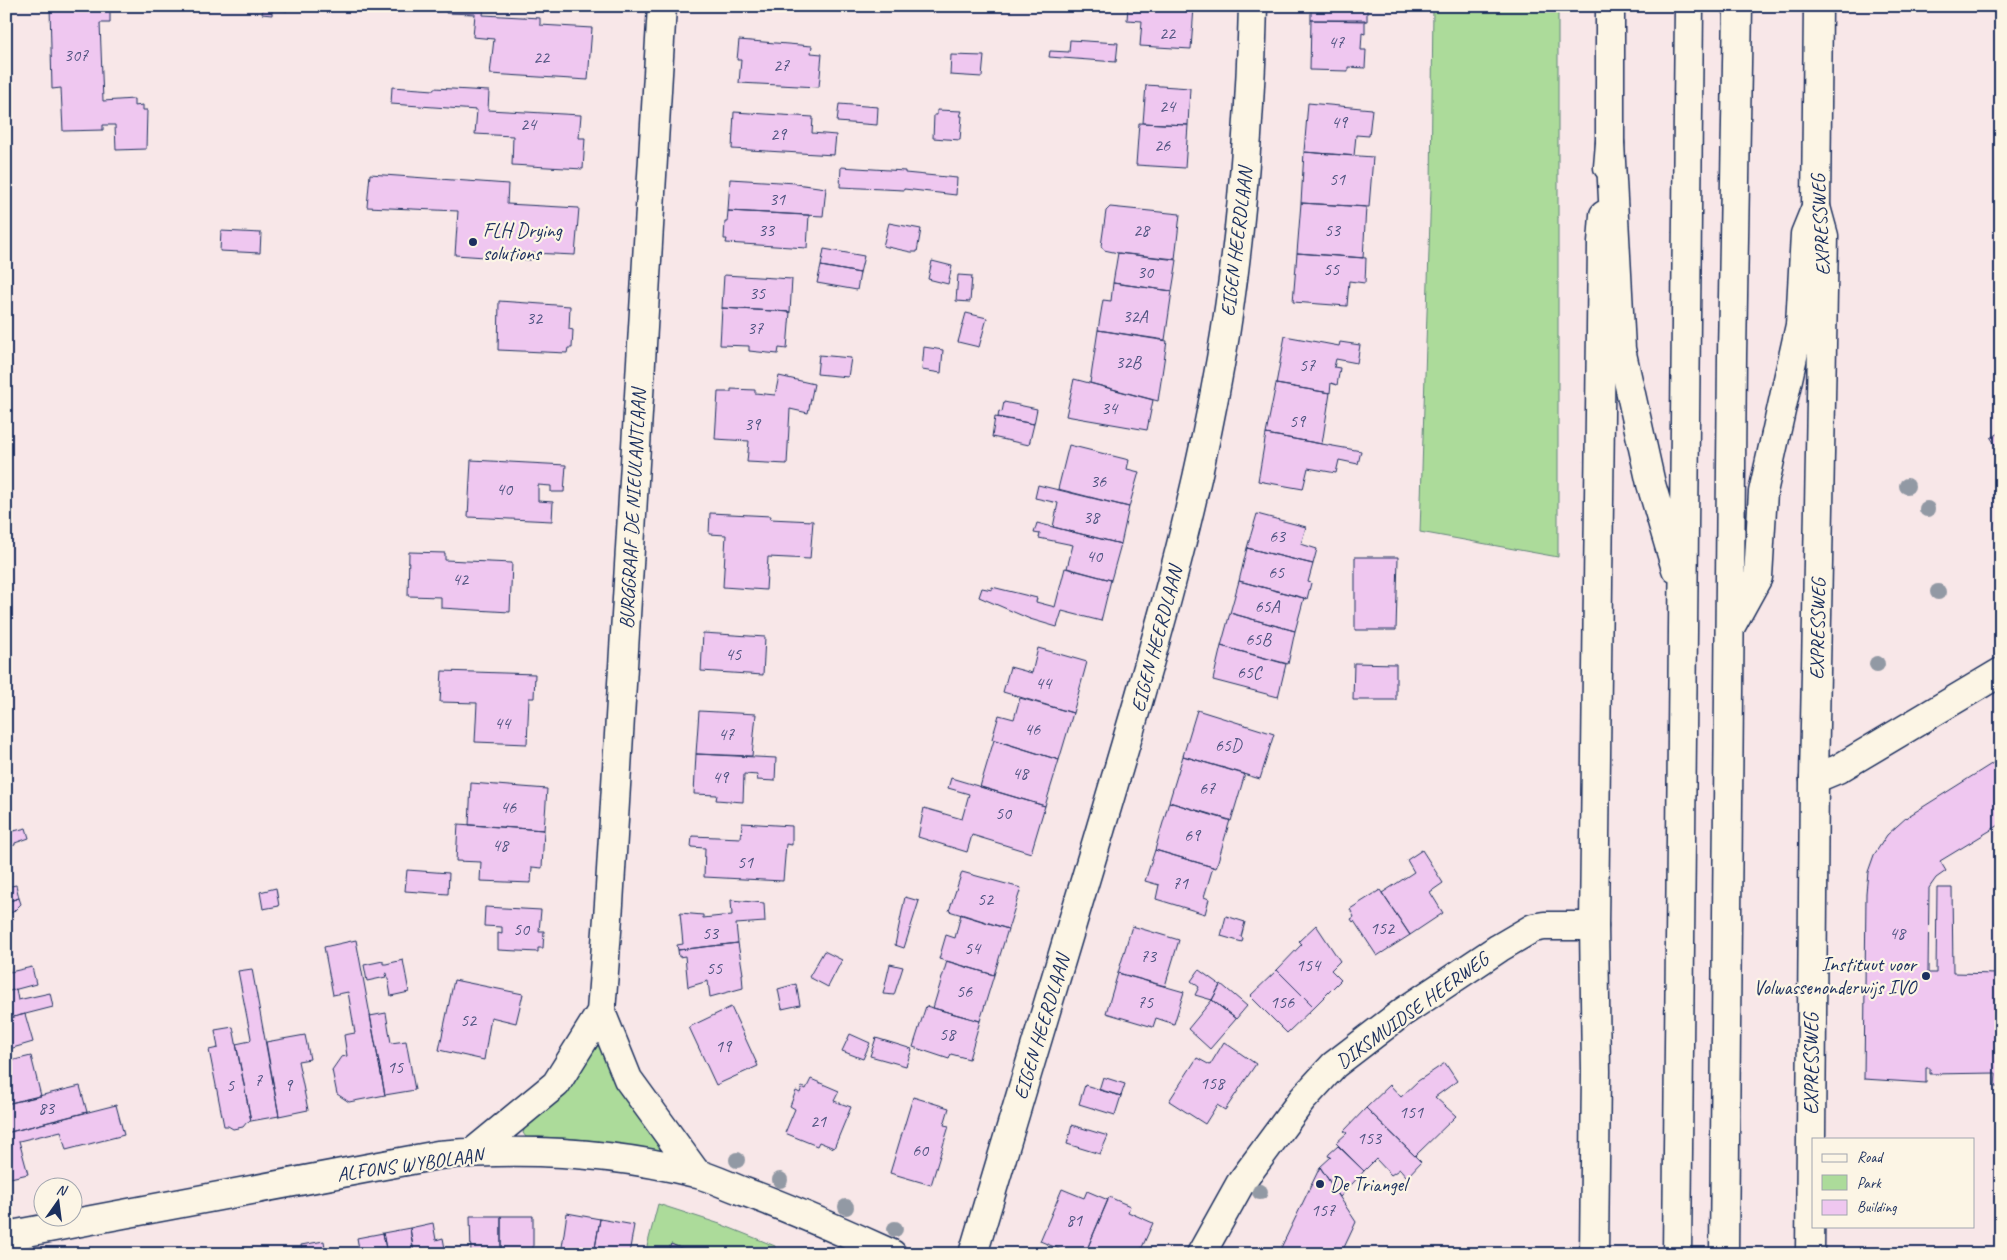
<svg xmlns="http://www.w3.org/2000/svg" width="2007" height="1260" viewBox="0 0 2007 1260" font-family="Caveat,sans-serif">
	<rect width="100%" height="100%" fill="#f8e7e8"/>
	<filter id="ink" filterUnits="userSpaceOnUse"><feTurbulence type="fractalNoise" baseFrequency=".02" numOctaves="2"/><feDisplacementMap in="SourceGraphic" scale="10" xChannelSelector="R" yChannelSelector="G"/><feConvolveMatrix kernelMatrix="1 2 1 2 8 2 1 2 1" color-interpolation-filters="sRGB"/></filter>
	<g filter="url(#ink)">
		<!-- green -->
		<path fill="#acdb9a" stroke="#64857c" d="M1433 6H1558V557L1420 532 1431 188Z
			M598 1041 662 1145 658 1151C614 1142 571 1137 526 1137L523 1133 525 1127 551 1105Z
			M658 1204 720 1224 775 1246V1254H695L671 1244 667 1254H645Z"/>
		<!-- building -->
		<path fill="#efc7f0" stroke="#1b2f5e" d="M50 6H110V23H100L103 101 134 99V106L143 105V110H147L146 149 116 150 115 125H103V130L63 131 61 88 52 89Z
			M287 6V11L272 9V15L262 14 263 8 250 7Z
			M297 6H322V11L297 8Z
			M447 6H484L483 15 540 18V25L592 28 588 80 490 74 494 39 473 37 475 14 446 13Z
			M1128 6 1194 7 1191 49 1140 46 1142 21 1127 20Z
			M1311 6H1367V21L1311 20Z
			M1311 20H1365V34L1362 33 1361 50H1366L1365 68 1348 67V71L1310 70Z
			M739 40 812 46 811 53 822 54 819 87 739 83 741 60H737Z
			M1070 40 1118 43 1116 62 1049 57 1050 51 1069 52Z
			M951 55 984 56 982 77 950 75Z
			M1146 85 1190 88 1188 125 1143 123Z
			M392 87 434 90V88L489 91 488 110 581 115 579 138H585L583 169 512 165 513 136 475 134 477 110 391 104Z
			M1308 103 1372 109 1369 136 1356 135 1354 156 1304 152Z
			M839 104 878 107 877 125 837 122Z
			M937 110 962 111 960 116H962L960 140 933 138 934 115H937Z
			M734 112 813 117 812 133 836 135 834 155 732 149Z
			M1139 123 1188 125 1185 168 1136 165Z
			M1304 152 1373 157 1369 207 1301 203Z
			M841 167 905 171V173L957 178 956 195 904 189V190L840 187Z
			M370 174 508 184 507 204 579 208 575 255 532 253 531 260 455 255 458 211 367 207Z
			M730 179 796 183V184L826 188 823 216 728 211Z
			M1301 203 1366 207 1363 258 1297 253Z
			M1110 207 1180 214 1175 259 1118 253 1104 250 1101 246 1106 211Z
			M728 211 809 215 807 248 726 243 727 239H724L725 222H727Z
			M889 223 921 229 917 252H911L883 246Z
			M221 231 261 233 260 253 220 251Z
			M824 249 864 256 860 273 821 266Z
			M1118 253 1177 260 1172 291 1113 283Z
			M1297 253 1366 258 1365 283 1349 281 1347 306 1293 302Z
			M932 261 952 266 948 284 928 279Z
			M821 266 860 273 857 290 817 283Z
			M724 275 792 279 790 312 722 308Z
			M958 275 972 276 970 302 956 301Z
			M1113 283 1172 291 1165 340 1098 330 1103 300 1111 301Z
			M499 301 570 306 569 329 573 330 572 348H568L567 353 498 350Z
			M722 308 790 312 787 349 779 348 778 354 749 351V346L720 345Z
			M966 313 987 318 979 347 958 342Z
			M1098 330 1167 341 1158 401 1090 383Z
			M1285 336 1339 346 1340 342 1360 345 1357 363 1336 359 1334 367 1340 368 1337 385 1331 383 1330 393 1276 384Z
			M924 347 943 350 941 373 922 370Z
			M819 355 851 358 848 377 817 374Z
			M779 376 814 384 808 413 790 409 787 464 747 462 749 441 715 439 718 392H731V389L755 390V393L775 395Z
			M1074 379 1153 400 1147 430 1066 416Z
			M1276 384 1330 393 1322 444 1266 434Z
			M1004 402 1037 409 1034 424 998 417 999 411 1002 412Z
			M995 417 1034 424 1029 445 992 437Z
			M2001 432V454L1991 438Z
			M1266 434 1361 451 1358 464 1339 460 1336 473 1308 468 1303 489 1258 481Z
			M1069 445 1129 460 1127 469 1139 472 1129 507 1058 489Z
			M471 460 566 465 564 492H551V486L538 485V501L553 502 552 521 468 517Z
			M1038 485 1129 507 1121 544 1053 527 1058 503 1035 498Z
			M710 513 771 516 770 519 813 521 810 559 768 557 766 590 723 587 726 535 709 534Z
			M1257 514 1306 527 1301 544 1317 549 1313 564 1247 548Z
			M1037 523 1121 544 1111 580 1067 568 1073 545 1039 538 1040 534 1034 533Z
			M1247 548 1313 564 1308 582 1311 583 1307 599 1239 581Z
			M409 552 445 553V560L512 563 510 612 441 608V597L408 596Z
			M1355 557H1398L1396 630H1355Z
			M1065 568 1111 580 1101 621 1062 611 1057 627 1030 619 979 597 982 588 992 590V587L1037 598 1036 602 1055 607Z
			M1239 581 1304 598 1295 631 1230 613Z
			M1230 613 1295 631 1288 664 1221 646Z
			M703 633 765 637 763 675 701 671Z
			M1221 646 1286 664 1278 697 1213 680Z
			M1038 648 1087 662 1073 713 1003 692 1010 667 1032 673Z
			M1354 663 1396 664V700H1353Z
			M442 671 535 674 534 698H529L527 744 475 742 477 703 440 702Z
			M1020 698 1073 713 1059 760 992 739 999 715 1014 719Z
			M1197 710 1274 734 1260 779 1183 756Z
			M699 711 756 714 752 756 696 754Z
			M994 740 1059 760 1045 806 980 787Z
			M696 754 776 758 775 781 757 780 758 775 744 774 743 802 716 800 717 795 694 794Z
			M1183 756 1245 774 1231 821 1169 802Z
			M2001 758V824L1940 861 1946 871 1936 878 1929 888 1928 973H1936L1937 888H1952L1953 973 1998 974V988H2001V1087H1995L1996 1073 1930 1074V1068H1926V1083L1864 1079 1866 893 1868 872 1874 855 1887 835 1907 817Z
			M951 778 1045 806 1031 853 972 835 967 852 918 837 924 808 962 819 969 794 948 788Z
			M471 783 547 789 544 830 469 825Z
			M1169 802 1230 820 1216 868 1155 850Z
			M742 823 792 826V845L786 844 783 881 704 877 705 848 691 847 692 836 741 838Z
			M458 824 544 830 542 868 532 867 531 883 480 881 481 862 456 861Z
			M26 828 29 838 15 843V845L6 847V833Z
			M1155 850 1213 867 1204 897 1209 899 1205 914 1156 899 1159 885 1145 881Z
			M1422 850 1443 883 1430 892 1443 913 1410 935 1382 893 1414 872 1407 860Z
			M407 870 449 873 448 894 405 891Z
			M962 872 1021 888 1008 929 949 911Z
			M16 885 19 898 6 902V887Z
			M276 888 279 906 263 909 260 892Z
			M1380 890 1410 935 1377 956 1354 921 1353 922 1351 919 1354 917 1350 909Z
			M905 897 919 901 904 948 895 945Z
			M19 898 21 904 13 912 8 913 11 926 6 927V902Z
			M731 900 764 903 765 922 736 924 738 943 678 950 677 945 683 944 680 913 703 915V918L732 915Z
			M485 907 541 910 539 931H544L543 948H538V952L498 950V933L502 934V927L484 926Z
			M961 914 1008 929 994 975 939 959 946 935 955 938Z
			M1226 916 1245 922 1241 937 1243 938 1242 942 1221 936Z
			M1316 925 1340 961 1331 970 1341 980 1314 1007 1277 970 1302 944 1299 941Z
			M1132 926 1179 940 1165 986 1118 973Z
			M356 940 385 1095 349 1102 337 1094 332 1070 341 1057 347 1056 344 1035 355 1033 348 992 333 995 324 947Z
			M738 943 743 974H742L743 988 710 997 708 981 688 987 685 956 679 957 678 950Z
			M824 951 842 960 828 987 809 977Z
			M7 960 10 972 32 967 36 984 6 992Z
			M403 960 409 992 391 996 387 973 385 974 386 977 367 981 364 965 383 961V964H386Z
			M947 961 994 975 980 1021 933 1008Z
			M890 964 903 967 894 995 883 994Z
			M252 969 279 1116 251 1121 236 1044 250 1041 251 1038 238 971Z
			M1199 970 1220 985 1212 1000 1195 995 1199 987 1191 981Z
			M1277 970 1314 1007 1287 1033 1250 996Z
			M1118 973 1184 992 1174 1024 1156 1018 1153 1027 1106 1013Z
			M454 980 523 994 516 1023 491 1017 484 1060 439 1050Z
			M796 984 800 1005 782 1009 778 989Z
			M1221 984 1247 1006 1236 1019 1212 1000Z
			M16 989 18 1000 50 993 53 1007 6 1019V992Z
			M1212 1000 1236 1019 1210 1049 1188 1029Z
			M926 1006 980 1021 969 1059 951 1054 949 1059 913 1047Z
			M731 1007 758 1066 716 1085 689 1027Z
			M386 1013 391 1043 406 1041 415 1090 385 1095 370 1016Z
			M25 1014 33 1042 6 1050V1019Z
			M233 1027 251 1121 247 1122 243 1127 233 1129 228 1126H224L209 1050 218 1048 215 1030Z
			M850 1034 870 1043 863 1059 842 1051Z
			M305 1035 310 1059 298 1061 308 1110 279 1116 266 1042Z
			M876 1038 912 1049 906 1066 870 1056Z
			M1224 1042 1256 1064 1225 1110 1217 1105 1205 1124 1169 1101 1197 1058 1210 1065Z
			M31 1056 41 1096 6 1104V1062Z
			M1445 1063 1457 1081 1435 1097 1456 1116 1415 1156 1366 1108 1390 1085 1401 1097 1418 1081Z
			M1103 1077 1125 1084 1121 1096 1099 1090Z
			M811 1079 839 1091 834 1101 851 1107 834 1148 819 1142 817 1146 785 1133 795 1109 790 1106 796 1091 800 1093 802 1087 806 1089Z
			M1085 1085 1121 1096 1115 1115 1079 1104Z
			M80 1086 87 1112 6 1133V1104Z
			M913 1097 949 1108 944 1125 949 1126 931 1185 890 1173Z
			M116 1105 124 1135 66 1150 61 1131 19 1141 28 1174 6 1179V1133Z
			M1366 1108 1421 1162 1407 1177 1400 1169 1391 1175 1376 1159 1364 1171 1336 1143 1347 1133 1344 1131Z
			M1072 1125 1108 1136 1100 1154 1067 1144Z
			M1338 1146 1364 1171 1340 1197 1320 1167 1331 1157 1328 1156 1329 1154Z
			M1320 1167 1356 1222 1341 1254H1278Z
			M1062 1189 1084 1198 1087 1191 1108 1200 1085 1254H1071L1040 1241Z
			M1109 1197 1130 1206 1128 1212 1153 1223 1139 1254H1085Z
			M567 1213 600 1219 594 1254H561Z
			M470 1216H501V1254H471Z
			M501 1216H533V1254H501Z
			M600 1219 634 1225 629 1254H594Z
			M433 1223 436 1240 443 1238 446 1254H414L410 1228Z
			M410 1228 414 1254H387L383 1233Z
			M383 1233 387 1254H360L357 1238Z
			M324 1241 326 1254H288V1251H302L301 1245Z
			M671 1244 695 1254H667Z"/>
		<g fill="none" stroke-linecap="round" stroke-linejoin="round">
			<!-- minor casing -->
			<g stroke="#1b2f5e" stroke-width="31">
				<path id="minor" d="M662 6 609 904 601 1012 628 1079 697 1174
					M1814 779 1838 769 2001 672
					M472 1153 556 1084 601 1012
					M6 1236 438 1155C524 1148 612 1152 695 1173 712 1178 729 1186 745 1192 795 1210 843 1232 892 1254
					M973 1254C1015 1114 1057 974 1099 834 1146 677 1193 521 1221 359 1241 243 1250 125 1253 6
					M1201 1254 1240 1184 1302 1100 1334 1065 1403 1012 1499 948 1533 928 1544 926H1594"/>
			</g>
			<!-- tertiary casing -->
			<g stroke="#1b2f5e" stroke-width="31">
				<path id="tertiary" d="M1608 167 1610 143V6
					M1594 1254 1596 1071 1594 926 1602 243 1604 215
					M1810 1254 1814 779 1824 236 1816 207 1818 6"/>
			</g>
			<!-- trunk casing -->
			<g stroke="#1b2f5e" stroke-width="31">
				<path id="trunk" d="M1610 143 1621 349 1651 484 1676 569
					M1731 626 1758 577 1763 492 1800 325 1805 234 1816 207
					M1677 1254 1689 6
					M1724 1254 1732 355 1738 6"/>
			</g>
			<!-- minor -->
			<use href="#minor" stroke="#fcf5e5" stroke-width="28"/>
			<!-- tertiary -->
			<use href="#tertiary" stroke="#fcf5e5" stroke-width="28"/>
			<!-- trunk -->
			<use href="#trunk" stroke="#fcf5e5" stroke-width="28"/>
		</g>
		<!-- trees -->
		<g fill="#9299a4">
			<circle cx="1907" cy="486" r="8"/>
			<circle cx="1927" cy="509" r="8"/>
			<circle cx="1938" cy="592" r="8"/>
			<circle cx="1877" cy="664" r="8"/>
			<circle cx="737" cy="1160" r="8"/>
			<circle cx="780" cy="1180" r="8"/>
			<circle cx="1260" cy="1192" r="8"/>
			<circle cx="846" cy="1207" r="8"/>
			<circle cx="895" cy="1229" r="8"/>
		</g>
	</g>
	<!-- markers -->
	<g fill="#1b2f5e" stroke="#fcf5e5" stroke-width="2">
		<circle cx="473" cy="242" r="5"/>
		<circle cx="1926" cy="976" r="5"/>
		<circle cx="1320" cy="1184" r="5"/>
	</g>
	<g text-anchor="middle" stroke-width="4.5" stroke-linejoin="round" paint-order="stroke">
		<!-- number labels -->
		<g font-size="18" fill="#505582">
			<text x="1167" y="39">22</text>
			<text x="1336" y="48">47</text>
			<text x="76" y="61">307</text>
			<text x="541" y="63">22</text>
			<text x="781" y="71">27</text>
			<text x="1167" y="112">24</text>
			<text x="1339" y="128">49</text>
			<text x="528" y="130">24</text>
			<text x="778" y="140">29</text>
			<text x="1162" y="151">26</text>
			<text x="1337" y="185">51</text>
			<text x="777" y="205">31</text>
			<text x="766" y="236">33</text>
			<text x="1141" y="236">28</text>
			<text x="1332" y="236">53</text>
			<text x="1331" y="275">55</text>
			<text x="1145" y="278">30</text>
			<text x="757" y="299">35</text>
			<text x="1135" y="322">32A</text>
			<text x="534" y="324">32</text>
			<text x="755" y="334">37</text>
			<text x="1128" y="368">32B</text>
			<text x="1307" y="371">57</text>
			<text x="1109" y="414">34</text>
			<text x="1297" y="427">59</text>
			<text x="752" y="430">39</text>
			<text x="1098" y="487">36</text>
			<text x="504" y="495">40</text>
			<text x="1091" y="523">38</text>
			<text x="1277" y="542">63</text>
			<text x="1094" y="562">40</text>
			<text x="1276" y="578">65</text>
			<text x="460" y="585">42</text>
			<text x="1267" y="612">65A</text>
			<text x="1258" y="645">65B</text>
			<text x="733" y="660">45</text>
			<text x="1249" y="678">65C</text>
			<text x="1043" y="689">44</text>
			<text x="502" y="729">44</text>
			<text x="1032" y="735">46</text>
			<text x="726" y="740">47</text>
			<text x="1228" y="751">65D</text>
			<text x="1020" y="779">48</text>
			<text x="720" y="783">49</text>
			<text x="1207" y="794">67</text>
			<text x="508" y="813">46</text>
			<text x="1003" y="819">50</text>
			<text x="1192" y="841">69</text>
			<text x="500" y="851">48</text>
			<text x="745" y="868">51</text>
			<text x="1180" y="889">71</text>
			<text x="985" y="905">52</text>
			<text x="1382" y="934">152</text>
			<text x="521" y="935">50</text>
			<text x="710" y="939">53</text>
			<text x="1897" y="939">48</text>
			<text x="972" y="954">54</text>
			<text x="1148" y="962">73</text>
			<text x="1308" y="971">154</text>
			<text x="714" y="974">55</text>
			<text x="964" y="997">56</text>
			<text x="1145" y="1008">75</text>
			<text x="1282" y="1008">156</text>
			<text x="468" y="1026">52</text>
			<text x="947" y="1040">58</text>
			<text x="723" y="1052">19</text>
			<text x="395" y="1073">15</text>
			<text x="258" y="1086">7</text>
			<text x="1212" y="1089">158</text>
			<text x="230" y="1091">5</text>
			<text x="288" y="1091">9</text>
			<text x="46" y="1114">83</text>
			<text x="1411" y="1118">151</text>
			<text x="818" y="1127">21</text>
			<text x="1369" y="1144">153</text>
			<text x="920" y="1156">60</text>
			<text x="1323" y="1216">157</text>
			<text x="1074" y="1226">81</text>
		</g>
		<!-- street labels -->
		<g font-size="20" fill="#1b2f5e" stroke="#fcf5e5">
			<text transform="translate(1820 225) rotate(-93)" y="7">EXPRESSWEG</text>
			<text transform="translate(1236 242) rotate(-83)" y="7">EIGEN HEERDLAAN</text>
			<text transform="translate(632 509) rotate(-87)" y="7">BURGGRAAF DE NIEULANTLAAN</text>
			<text transform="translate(1817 629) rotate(-89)" y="7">EXPRESSWEG</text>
			<text transform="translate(1156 639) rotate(-75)" y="7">EIGEN HEERDLAAN</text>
			<text transform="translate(1412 1010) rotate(-36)" y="7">DIKSMUIDSE HEERWEG</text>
			<text transform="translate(1041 1027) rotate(-73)" y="7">EIGEN HEERDLAAN</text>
			<text transform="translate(1811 1064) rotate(-90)" y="7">EXPRESSWEG</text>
			<text transform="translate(410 1164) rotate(-8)" y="7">ALFONS WYBOLAAN</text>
		</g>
		<!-- poi labels -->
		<g font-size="20" fill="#1b2f5e" stroke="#fcf5e5" text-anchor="start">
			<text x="483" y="237">FLH Drying<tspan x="483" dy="23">solutions</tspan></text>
			<text x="1916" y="971" text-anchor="end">Instituut voor<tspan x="1916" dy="23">Volwassenonderwijs IVO</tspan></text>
			<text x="1330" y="1191">De Triangel</text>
		</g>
	</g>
	<!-- margin -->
	<rect width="2007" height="1260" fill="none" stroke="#fcf5e5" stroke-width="25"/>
	<rect x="12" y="12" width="1982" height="1235" fill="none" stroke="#1b2f5e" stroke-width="2" filter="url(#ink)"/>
	<!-- legend -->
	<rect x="1812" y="1138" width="162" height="90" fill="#fcf5e5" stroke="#a2a6af"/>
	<rect x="1822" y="1154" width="25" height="8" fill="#fcf5e5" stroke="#a2a6af"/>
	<text x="1857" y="1162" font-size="15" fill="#1b2f5e">Road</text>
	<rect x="1822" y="1175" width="25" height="15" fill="#acdb9a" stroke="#a2a6af"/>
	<text x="1857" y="1188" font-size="15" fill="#1b2f5e">Park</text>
	<rect x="1822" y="1200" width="25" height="15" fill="#efc7f0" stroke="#a2a6af"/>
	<text x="1857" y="1212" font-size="15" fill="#1b2f5e">Building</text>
	<!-- north arrow -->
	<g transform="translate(58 1202) rotate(14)"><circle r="24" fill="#fcf5e5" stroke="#a2a6af"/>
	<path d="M0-4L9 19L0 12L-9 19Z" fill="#1b2f5e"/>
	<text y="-8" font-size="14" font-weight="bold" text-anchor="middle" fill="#1b2f5e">N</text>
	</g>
</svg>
